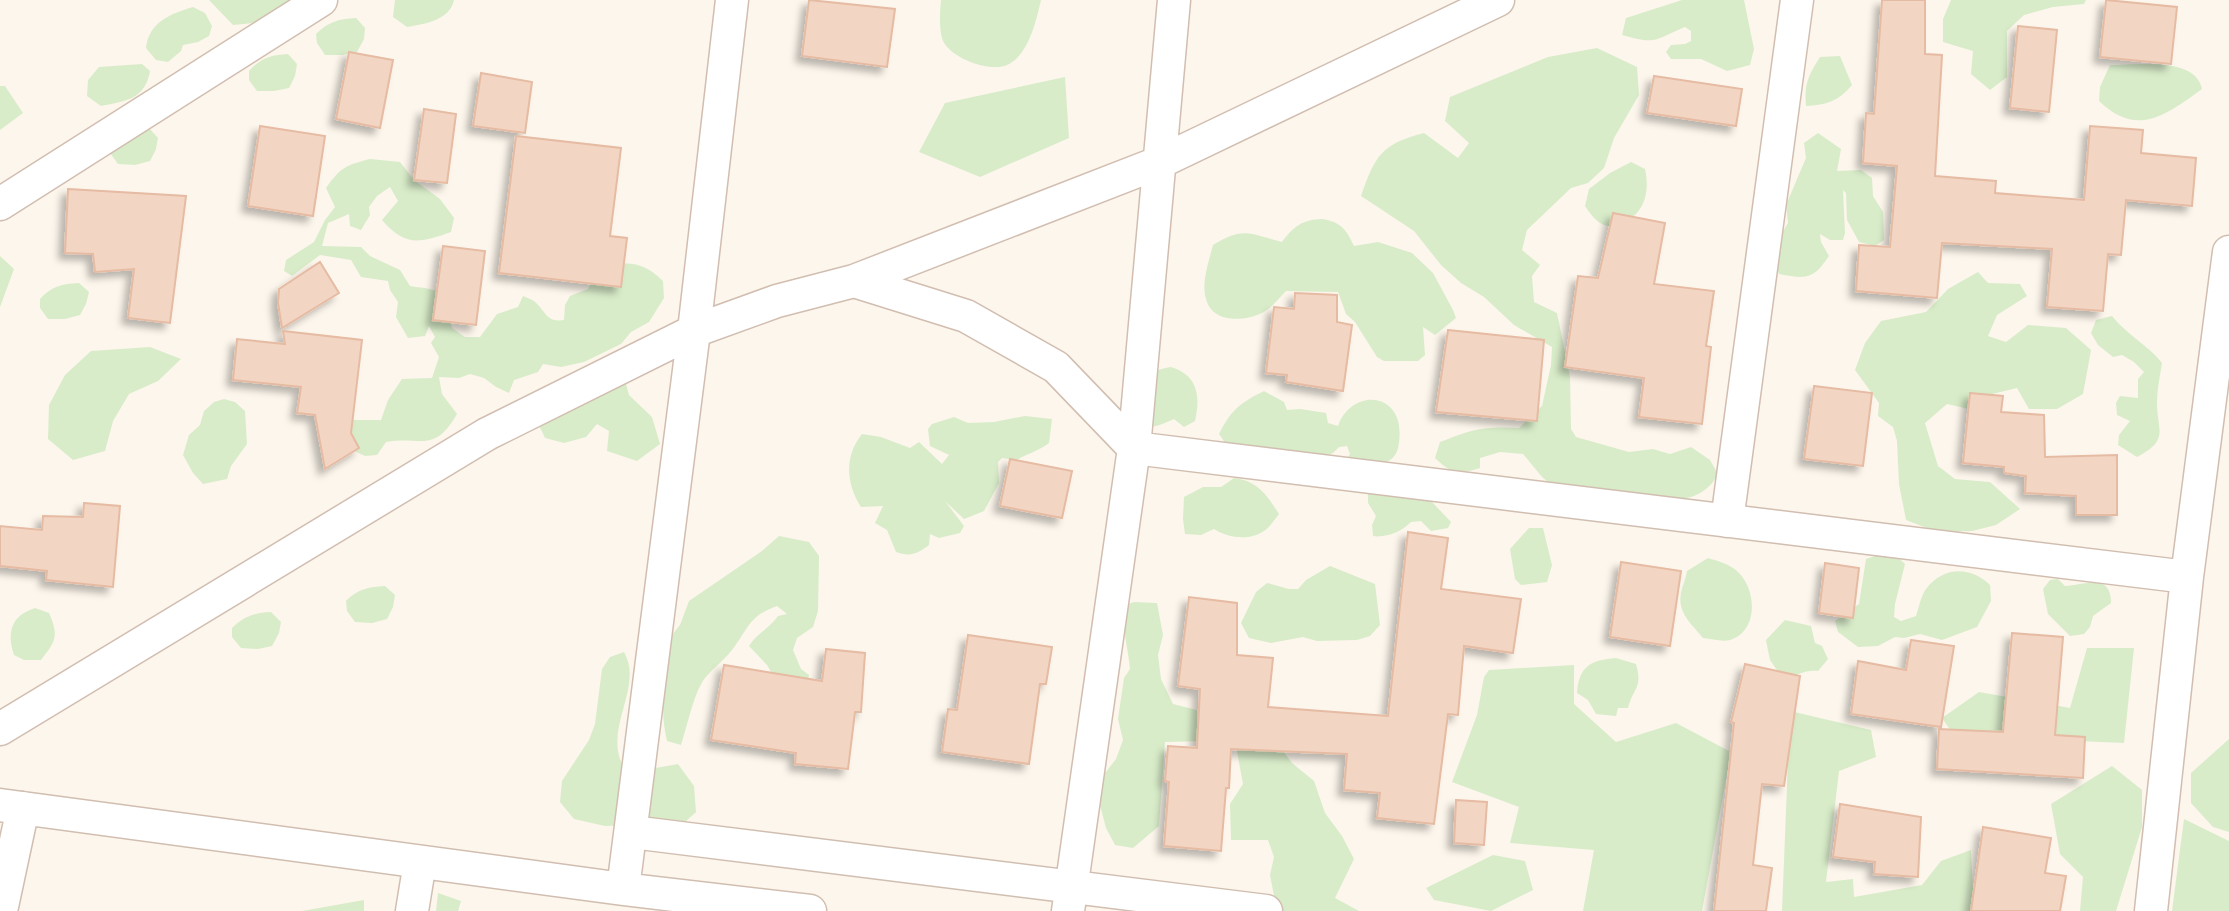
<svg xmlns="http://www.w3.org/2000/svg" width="2229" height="911" viewBox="0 0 2229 911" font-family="Overpass,sans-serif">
	<defs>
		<filter id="shadow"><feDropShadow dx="-6" dy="6" stdDeviation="3.5" flood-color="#0004"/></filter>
	</defs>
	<rect width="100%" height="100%" fill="#fdf6ec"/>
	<!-- green -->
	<path fill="#d8ecc9" d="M209 0H313L274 21 233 25Z
		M395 0H454C450 20 425 24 407 27L393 17Z
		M941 0H1041C1036 21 1029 55 1007 65 989 73 947 57 942 38 939 27 940 11 941 0Z
		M1682 0H1744L1754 49 1750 65 1727 71 1701 59H1671L1666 52 1671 45 1685 44 1691 41V31L1685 27C1654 40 1657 45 1622 35L1626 18Z
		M1951 0H2086L2084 4 2053 7 2024 15 2007 31V77L1990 90 1971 74 1973 51 1943 42V19Z
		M193 7 205 13 212 26 209 36 198 42 183 45 181 51 168 62 156 60 146 48C149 22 170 14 193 7Z
		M356 18 365 28 364 39 357 52 342 55H325L317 43 316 34C328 22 338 19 356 18Z
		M1597 48 1637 67 1639 95 1614 138 1604 168 1588 183 1571 188 1527 230 1522 250 1540 265 1532 276 1534 302 1557 313 1570 377 1571 429 1576 437 1629 452 1653 449 1670 454 1691 447 1710 460 1718 474C1703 503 1670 504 1642 493L1635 496 1595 493 1589 486C1547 493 1547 481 1523 454L1500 452 1480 458V468C1457 475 1452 474 1435 458L1440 442C1473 429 1483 426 1519 428L1542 406 1551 365 1552 347 1514 325 1484 297 1461 283 1441 265 1414 231 1361 196C1375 156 1381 144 1424 133L1458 158 1469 143 1445 121 1450 97 1548 57Z
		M288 54 297 64 295 76 289 88 274 91H257L249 80V71C261 58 271 55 288 54Z
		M1840 56 1852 85C1839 101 1826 105 1806 106 1804 84 1808 76 1820 57Z
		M142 64 150 71C145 99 127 101 101 106L87 96 88 80 99 67Z
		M2110 65C2135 65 2196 56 2202 89 2166 115 2137 138 2099 101L2100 87Z
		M1065 77 1069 138 980 177 919 152 945 103Z
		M0 86H5L23 113 0 130Z
		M149 128 158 138 156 149 150 161 135 165 118 164 110 153 109 144Z
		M1818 133 1841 149 1837 171 1861 170 1872 178 1873 196 1883 212 1884 240 1875 246 1859 242 1847 220 1846 193 1843 190 1845 233 1843 240H1830L1820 234 1821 242 1829 256C1813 280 1806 279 1779 274L1773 258 1776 243 1788 223 1786 205 1806 158 1804 143Z
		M370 159 400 162 414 180 440 199 454 218 451 232C420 243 405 247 382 220L398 201 390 187 377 196 369 207 370 215 361 230 350 226 349 214 328 223 322 246 361 247 370 256 400 270 410 286C427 289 430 287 447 296L452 328 465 337H480L497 314 518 307 523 296C527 298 531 299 534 301 546 311 546 323 564 320L565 305 570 296 588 289 598 268C628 261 641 260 663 281L664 298 649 322 631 332 621 344 584 362 561 367 543 364 538 372 514 380 509 393 496 387 484 378 470 374 459 378 439 377 442 394 457 414C434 454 421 436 386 442L377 455 365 456 348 448 353 420H381L388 400 402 379 432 378 439 357 431 343 435 337 429 326 425 336 408 338 396 317 398 302 390 290 388 281 361 277 351 260 320 255 292 276 284 271 286 260 314 242 325 220 335 207 326 188C340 168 346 165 370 159Z
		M1631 162 1645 169C1650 192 1645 214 1621 224 1615 227 1606 227 1600 223 1594 219 1589 212 1585 206L1589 189 1610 173Z
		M1322 219C1341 222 1346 229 1354 246L1378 242 1412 253 1433 273 1453 310 1456 318 1435 335 1423 327 1425 355 1418 361H1384L1377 357 1355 322 1346 314 1338 292 1286 291C1279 298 1271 309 1262 313 1243 322 1212 323 1206 299 1201 283 1209 261 1213 245 1244 226 1250 234 1282 242 1294 226 1302 220 1322 219Z
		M0 256 14 269 0 307Z
		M1978 272 1988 283 2020 284 2027 296 1997 315 1988 336 2006 342 2028 325 2066 328 2091 350 2083 394 2057 409H2029L2017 388 1988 395 1973 410 1947 404 1925 423 1938 466 1955 479 1990 482 2020 509 1996 525 1972 531 1937 532 1906 520 1899 484 1897 441 1893 427 1878 416 1879 403 1855 370 1865 343 1881 321 1926 312 1948 289Z
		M79 283 89 292 86 304 80 315 65 319H48L40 308V299C52 286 62 284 79 283Z
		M2112 316C2127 335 2148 345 2162 363 2160 376 2157 389 2157 402 2157 431 2170 440 2137 457L2118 445 2119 435 2130 421 2117 415 2116 403 2120 396 2138 398V379L2144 372 2134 362 2122 355 2113 357 2098 345 2091 333 2096 320Z
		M150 347 181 359 158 381 129 394 113 421 105 451 73 460 48 439 49 405 65 375 91 351Z
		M1171 367C1197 375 1201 395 1195 421L1184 427 1174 419C1149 431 1132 433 1122 403 1132 384 1148 370 1171 367Z
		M624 376 629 395 652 417 660 444 637 461 607 451 609 431 597 424 586 437 564 443 545 438 536 419Z
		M1264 391 1284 402 1287 410 1300 409 1326 413 1328 423 1338 426C1352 387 1406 391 1399 442 1398 452 1395 459 1384 463 1374 467 1357 461 1346 460L1350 454 1347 446 1339 447 1333 453 1316 460 1228 447 1219 434C1231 410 1240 403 1264 391Z
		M224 399 235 402 245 411 247 444 231 466 227 479 203 484 193 473 183 455 189 435 200 425 204 411 214 402Z
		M1025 416 1052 419 1049 443C1039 451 1028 453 1017 460L1002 458 998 462 999 483 984 511 964 519 945 501 964 526 960 533 939 538 930 534 929 545C917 554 910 557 896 552L887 530 875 523 883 506 861 507C846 484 844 456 862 434L881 437 910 448 919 442 942 464 949 455 930 446 928 429 932 424 954 417 968 423 994 422Z
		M1234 478C1258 481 1267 495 1279 514 1275 519 1270 527 1264 531 1249 541 1228 538 1214 529L1201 535 1185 534 1183 519 1184 497 1203 487H1221Z
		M1368 487 1432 502 1451 522 1448 528 1431 531 1421 521 1411 522C1401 532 1386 538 1373 536L1372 525 1376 516 1368 503Z
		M1529 528H1543L1552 565 1547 582 1521 585 1515 579 1510 549Z
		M779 536 809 542 819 556 818 611 813 627 797 638 793 650 801 669 809 675 807 686 777 682 767 665 749 646C757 633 769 629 778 616L787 614 777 606C750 616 750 625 735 646 727 658 714 667 705 678 694 692 687 727 681 745L667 741C662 720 662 702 666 679L660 674 663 646 680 625 689 601 762 551Z
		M1891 551 1905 564 1895 604 1894 617 1901 621 1916 616C1919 607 1921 596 1926 589 1943 566 1971 566 1990 585L1991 601 1977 627 1942 640 1920 634 1904 638 1895 637 1878 646 1858 647 1838 632 1835 621 1859 604 1866 559Z
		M1708 558C1718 561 1729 564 1737 571 1757 589 1759 631 1730 640 1722 642 1712 639 1703 638 1692 624 1677 613 1681 593 1682 586 1686 579 1687 571Z
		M1330 566 1375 584 1380 625 1370 636 1357 640 1317 641 1303 637 1271 643 1249 638 1241 623 1256 592 1267 583 1289 589H1298L1306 580Z
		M2058 579 2065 586C2085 585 2111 572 2111 603L2093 616 2090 627 2084 634 2070 636 2048 614 2043 589 2050 580Z
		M385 586 395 595 393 607 387 619 372 623 355 622 347 611 346 601C358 589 368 587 385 586Z
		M1134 602 1157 603 1163 635 1158 655 1161 679 1173 704 1266 728 1292 763 1314 781 1325 813 1342 836 1354 859 1335 898 1359 911H1271L1276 906 1270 875 1274 857 1268 840H1231L1230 804 1243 784 1236 746 1209 741 1165 742 1159 826 1133 848 1115 845 1106 828 1095 786 1116 759 1123 740 1118 719 1124 678 1130 669C1128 645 1121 630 1126 605Z
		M35 608 49 613C59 636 56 641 41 660H24L14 655C6 632 12 615 35 608Z
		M271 612 281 622 279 633 272 646 258 649 241 648 232 637V628C244 616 254 613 271 612Z
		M1785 620 1811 626 1815 643 1822 646 1828 659 1818 671C1803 669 1797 678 1781 676L1770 660 1766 640Z
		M2087 648H2134L2124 743 1985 737 1960 744 1942 718 1979 692 2070 708Z
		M624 652C646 691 595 734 630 777 650 766 656 769 678 764L694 786 696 812 684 823 605 826 574 819 560 802 562 781 589 740 595 724 602 669 610 657Z
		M1616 658 1636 664C1643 688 1633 688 1628 708H1618L1616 716 1596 714 1588 700 1577 693C1579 666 1591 660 1616 658Z
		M1574 665V704L1616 742 1676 723 1731 752 1702 911H1583L1594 850 1510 843 1519 807 1452 782 1477 715 1484 677 1489 670Z
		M1790 711 1871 730 1876 757 1839 771 1826 882 1853 879 1854 897 1922 885 1941 861 1971 850 1974 911H1782Z
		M2229 739V832L2213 827 2191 803V773Z
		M2112 766 2142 790V827L2116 911H2080L2083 877 2060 854 2051 804Z
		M2184 819 2229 841V911H2172Z
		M1493 855 1525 861 1533 890 1491 911 1434 900 1426 888Z
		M438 893 461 901 458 911H436Z
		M364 900V911H302Z"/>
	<!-- building -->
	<path fill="#f3d5c3" stroke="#e6bba3" stroke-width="2" filter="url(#shadow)" d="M809 0 895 9 887 67 802 56Z
		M1882 0H1925V54L1942 55 1935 176 1996 181 1995 193 2084 200 2090 126 2143 130 2141 153 2196 158 2192 206 2126 200 2121 255 2108 254 2103 311 2047 307 2052 249 1942 243 1937 298 1856 291 1859 245 1890 247 1897 166 1863 163 1866 113 1874 114Z
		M2106 0 2177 7 2171 64 2100 57Z
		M2018 26 2057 30 2049 112 2010 108Z
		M349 52 393 60 380 128 336 119Z
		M481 73 532 82 525 133 473 126Z
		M1654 76 1742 89 1736 126 1647 113Z
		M424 109 456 114 447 183 414 180Z
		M260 126 325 136 313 216 248 206Z
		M516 136 621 148 610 236 627 238 621 287 499 273Z
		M68 189 186 196 170 323 128 318 134 269 95 272 93 254 65 253Z
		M1613 213 1665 223 1654 284 1714 291 1706 346 1711 347 1702 424 1639 417 1644 378 1565 367 1578 276 1598 278Z
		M443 246 485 251 476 325 433 320Z
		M320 262 339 293 282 328 278 303 279 289Z
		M1295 293 1337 295V322L1352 325 1343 391 1286 382 1287 375 1266 373 1274 307 1294 309Z
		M1448 330 1544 340 1537 421 1436 412Z
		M283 331 362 340 351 433 359 448 325 469 315 415 297 413 301 387 233 380 237 339 285 344Z
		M1814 386 1872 393 1863 466 1804 459Z
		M1970 393 2003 396 2001 412 2044 415 2045 457 2117 455V515H2076V496L2025 493 2026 476 2004 473V467L1963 463Z
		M1010 459 1072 471 1062 518 1000 506Z
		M84 503 120 506 113 587 46 580 47 571 0 566V526L42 530 43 516 83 517Z
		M1408 532 1448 538 1441 589 1521 599 1513 653 1464 646 1458 715 1448 714 1434 824 1377 818 1380 793 1344 790 1347 754 1231 749 1229 788H1226L1221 851 1164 846 1169 782 1165 781 1168 746 1197 748 1200 689 1178 686 1189 597 1237 603V655L1273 658 1268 707 1388 716Z
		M1621 562 1681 571 1670 646 1610 637Z
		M1825 563 1859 568 1853 618 1819 613Z
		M2012 633 2063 637 2055 735 2085 737 2083 778 1937 769 1939 729 2003 732Z
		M968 635 1052 647 1046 684H1040L1029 764 942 752 948 709 957 710Z
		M1911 640 1954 646 1941 727 1851 714 1858 661 1906 670Z
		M826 649 865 653 861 712H855L848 769 795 764 796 753 711 740 724 665 822 681Z
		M1745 664 1800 676 1784 786 1762 784 1753 865 1772 868 1766 911H1714L1734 723 1731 722Z
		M1456 800 1487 802 1484 845 1454 843Z
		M1840 804 1921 817 1918 877 1874 874 1875 862 1833 857Z
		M1983 827 2051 838 2045 873 2066 876 2060 911H1971Z"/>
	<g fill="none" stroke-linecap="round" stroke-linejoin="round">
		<!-- minor casing -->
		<g stroke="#d1beb0" stroke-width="35">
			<path id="minor" d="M0 204 321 0
				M854 281 966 316 1056 367 1134 448 2187 577
				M1727 521 1797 0
				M0 729 487 434 694 331 777 301 854 281 1158 163 1498 0
				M0 805 623 889 810 911
				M632 832 1266 911
				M623 889 694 331 732 0
				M1 911 23 808
				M412 911 420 862
				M1068 911 1134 448 1174 0
				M2151 911 2187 577 2229 252"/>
		</g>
		<!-- minor -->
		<use href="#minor" stroke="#fff" stroke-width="32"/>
	</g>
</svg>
